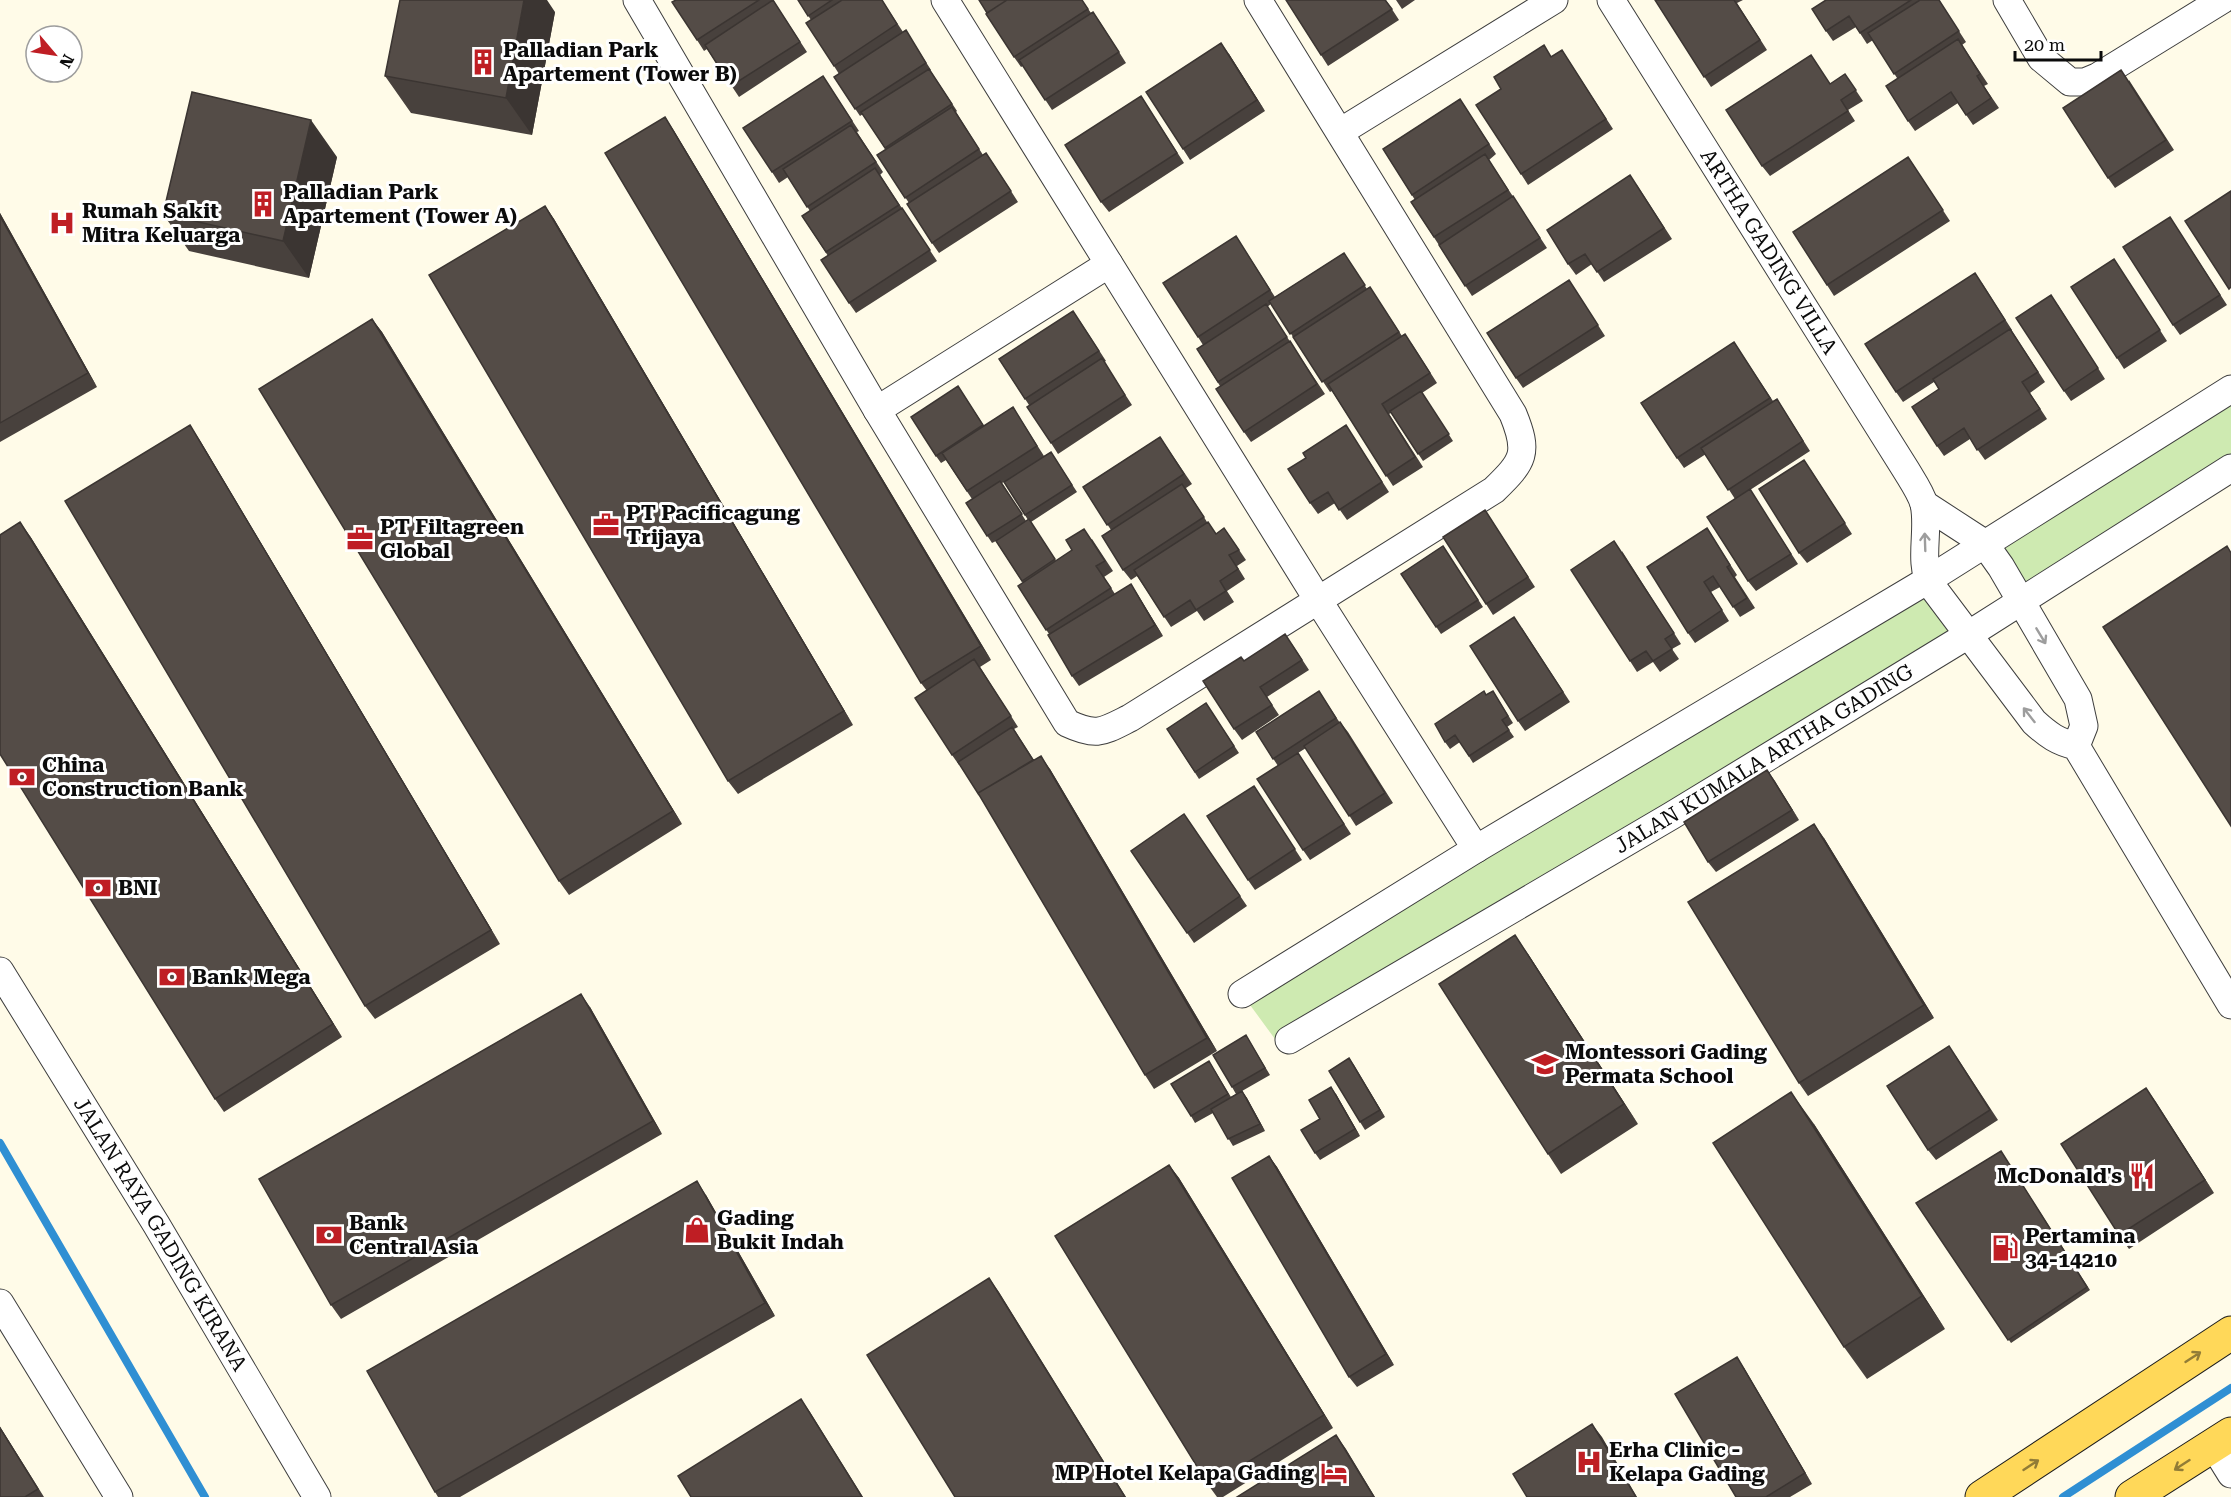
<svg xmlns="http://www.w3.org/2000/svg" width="2231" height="1497" viewBox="0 0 2231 1497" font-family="'Roboto Serif',serif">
	<rect width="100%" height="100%" fill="#fffbe8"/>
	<!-- green -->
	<path fill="#ceeab1" d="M2231 384V469L2020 601 1980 539Z
		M1928 580 1968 635 1286 1054 1242 994Z"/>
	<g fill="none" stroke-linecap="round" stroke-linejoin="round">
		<!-- stream -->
		<path stroke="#2f8fd3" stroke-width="8" d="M0 1143 205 1497
			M2063 1497 2231 1388"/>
		<!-- minor casing -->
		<g stroke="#3e3e3e" stroke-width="29">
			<g id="minor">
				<path d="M637 0 877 410 1067 723C1097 737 1102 732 1130 718L1494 490C1524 461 1529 453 1513 414L1258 0"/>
				<path d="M945 0 1318 600 1476 849"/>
				<path id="s1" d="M1611 0 1906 470C1912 480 1921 493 1924 504 1930 530 1918 562 1931 585L2034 722C2048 735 2058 742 2076 746L2231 1005"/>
				<path d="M2007 0 2041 58 2070 82H2085L2097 77 2222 0"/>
				<path d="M1340 132 1554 0"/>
				<path d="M877 410 1109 264"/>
				<path d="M1924 504 1984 543 2001 567 2078 699 2084 726 2076 746"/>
				<path id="s2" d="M0 971 156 1224 317 1497"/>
				<path d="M1242 994 1476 849 1928 580 2231 389"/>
				<path id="s3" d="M1289 1040 1671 816 1968 635 2231 468"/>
				<path d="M0 1303 119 1497"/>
				<path d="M2213 1445 2231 1474"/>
			</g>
		</g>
		<!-- major casing -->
		<g stroke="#1c1c1c" stroke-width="35">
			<path id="major" d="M1982 1497 2231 1333
				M2132 1497 2231 1434"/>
		</g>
		<!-- minor -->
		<use href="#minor" stroke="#fff" stroke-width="27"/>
		<!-- major -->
		<use href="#major" stroke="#ffd859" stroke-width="33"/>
	</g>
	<!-- wall -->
	<path fill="#48413d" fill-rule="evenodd" d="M676 0H773L807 52 739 97 707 49 704 51 697 40Z
		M798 0H882L903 32 910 37 931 70H930L957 111 956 112 983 155 993 163 1018 202 939 253 932 243 909 203 877 155 886 150 863 114 860 116 834 77 839 74 834 66 811 20Z
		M1082 0 1091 13 1093 12 1100 22 1126 63 1052 110 1023 66 1021 67 1014 57 987 13Z
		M1286 0H1386L1399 20 1328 66Z
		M1396 0H1415L1402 9Z
		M1655 0H1743L1737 3 1767 50 1711 87Z
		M1826 0H1939L1966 42 1962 45 1988 84 1984 86 1999 108 1973 125 1958 103 1915 131 1908 121 1897 78 1873 40 1867 44 1856 27 1833 41 1826 31Z
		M555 12 532 135 411 113 385 76Z
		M1562 50 1613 129 1528 185 1521 174 1552 56Z
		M1229 54 1265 111 1190 160 1183 149Z
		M1845 74 1863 101 1848 110 1855 121 1770 176 1762 166 1831 84Z
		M823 76 859 131 857 132 883 172 880 175 937 261 856 313 849 303 828 256 802 216 810 211 788 177 779 183 772 172Z
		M2129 80 2174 150 2115 188 2108 178Z
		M1141 96 1184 163 1109 212 1101 202Z
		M1460 99 1496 154 1489 160 1547 248 1472 296 1411 202 1415 200 1383 149Z
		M665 117 674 131 991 660 980 667 1018 727 1014 729 1034 760 1050 769 1217 1051 1154 1089 1145 1075 981 797 960 764 959 765 952 755 927 691 921 683Z
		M337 157 309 278 189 251 163 214Z
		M1908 157 1950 221 1834 296 1827 285Z
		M1637 185 1672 239 1604 282 1592 264 1576 275 1568 264Z
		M545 206 554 219 853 725 738 794 728 781Z
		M0 213 97 387 0 442Z
		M2170 217 2227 305 2180 335 2173 325Z
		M1236 236 1275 297 1344 253 1367 289 1370 287 1402 336 1412 344 1437 383 1422 393 1453 441 1423 461 1391 413 1389 414 1423 467 1393 486 1332 391 1330 392 1271 304 1267 307 1325 394 1251 442 1244 432 1220 386 1197 349 1203 345 1198 337Z
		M2114 259 2167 341 2124 369 2117 358Z
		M1569 280 1605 336 1523 388 1516 378Z
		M1982 283 2012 330V331L2045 382 2030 393 2047 419 1985 460 1970 439 1944 456 1937 446 1939 389 1934 382 1903 402 1896 392Z
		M2058 305 2105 379 2071 401 2064 391Z
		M372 319 382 332 682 824 569 895 559 881Z
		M1080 321 1106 361 1104 362 1132 405 1058 454 1051 443 1029 405 999 359Z
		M1734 342 1773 401 1777 399 1810 451 1750 490 1798 564 1756 591 1748 581 1735 499 1706 454 1684 468 1677 458Z
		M958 386 984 426 1013 407 1044 456 1051 452 1077 492 1031 522 1056 561 1092 539 1113 571 1104 577 1115 594 1131 584 1163 636 1079 686 1072 676 1049 634 1018 586 1023 583 996 541 992 543 966 503 972 499 946 460 941 463 936 456ZM1004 482 1028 520 1026 521 1002 483Z
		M1353 436 1389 492 1347 520 1335 503 1318 514 1310 503Z
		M1160 437 1192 484 1186 488 1207 522 1216 534 1224 528 1246 560 1237 566 1245 579 1227 591 1234 602 1204 621 1197 611 1171 627 1137 576 1131 580 1123 570 1111 530 1083 487Z
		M199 439 500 944 375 1019 365 1006Z
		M1811 470 1852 534 1807 563 1799 553Z
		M1485 510 1535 587 1493 615 1486 604Z
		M30 536 342 1037 224 1112 215 1099Z
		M1714 539 1737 575 1735 577 1755 608 1740 617 1720 587 1711 592 1729 621 1695 643 1688 633Z
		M1443 546 1483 607 1441 634 1401 574Z
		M1622 551 1681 644 1672 649 1679 659 1660 672 1653 662 1637 672 1630 661Z
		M1522 628 1570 702 1525 731 1518 721Z
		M1292 644 1309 670 1267 697 1279 715 1242 740 1234 729 1244 661Z
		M1319 691 1340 723V722L1348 732 1393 803 1356 826 1306 748 1298 753 1351 834 1310 860 1303 850 1278 766 1256 732Z
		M1493 691 1513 723 1507 727 1514 737 1473 763 1460 742 1450 749 1445 742 1486 695Z
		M1206 703 1239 753 1199 779 1167 729Z
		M1767 770 1799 820 1716 872 1708 862Z
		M1254 786 1302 860 1255 890 1248 880Z
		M1184 814 1247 906 1194 943 1131 851Z
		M1824 838 1934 1018 1808 1096 1799 1083Z
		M1528 954 1638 1124 1561 1174 1548 1154Z
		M590 1007 662 1134 341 1319 331 1305Z
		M1246 1035 1270 1075 1242 1091 1247 1098 1265 1131 1233 1146 1213 1113 1195 1123 1191 1116 1209 1061 1231 1097 1236 1094 1232 1087Z
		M1956 1056 1998 1120 1936 1160 1928 1150Z
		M1349 1058 1385 1117 1365 1130 1360 1122Z
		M2146 1088 2214 1193 2129 1249 2119 1235Z
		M1336 1094 1360 1136 1320 1160 1315 1153 1320 1119Z
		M1814 1124 1945 1329 1867 1379 1844 1347Z
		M2001 1151 2090 1290 2011 1343 1916 1203Z
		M1269 1156 1277 1167 1394 1365 1357 1387 1349 1377Z
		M1169 1165 1179 1178 1333 1428 1223 1497H1217L1209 1486Z
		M706 1195 775 1316 460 1497H438L435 1492Z
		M1744 1368 1812 1484 1790 1497H1736Z
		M0 1427 44 1497H0Z"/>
	<!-- shaded-wall -->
	<path fill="#3b3532" d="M524 0H547L555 12 532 135 506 98Z
		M1221 43 1229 54 1265 111 1257 100Z
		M665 117 674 131 991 660 981 646Z
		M311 120 337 157 309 278 283 241Z
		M545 206 554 219 853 725 844 711Z
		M0 213 97 387 88 373 0 216Z
		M372 319 382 332 682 824 673 811Z
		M190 425 199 439 500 944 491 930Z
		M20 522 30 536 342 1037 333 1024Z
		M1131 584 1138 595 1163 636 1155 625Z
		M1041 756 1050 769 1217 1051 1207 1038Z
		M1767 770 1775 781 1799 820 1792 810Z
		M1814 824 1824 838 1934 1018 1924 1005Z
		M1515 935 1528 954 1638 1124 1624 1104Z
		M581 994 590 1007 662 1134 653 1121Z
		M1349 1058 1354 1065 1385 1117 1380 1110Z
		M1331 1087 1336 1094 1360 1136 1355 1129Z
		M2146 1088 2156 1102 2214 1193 2205 1180Z
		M1242 1091 1247 1098 1265 1131 1260 1124Z
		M1791 1092 1814 1124 1945 1329 1922 1296Z
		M1269 1156 1277 1167 1394 1365 1386 1354Z
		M1169 1165 1179 1178 1333 1428 1324 1415Z
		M697 1181 706 1195 775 1316 765 1303Z
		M989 1278 999 1292 1126 1497H1125Z
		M1737 1357 1744 1368 1812 1484 1805 1473Z
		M801 1399 810 1412 863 1497H862Z
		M1592 1424 1602 1437 1637 1497H1636Z
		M0 1427 44 1497 0 1428Z
		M1336 1435 1346 1449 1375 1497H1374Z"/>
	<!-- building -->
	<path fill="#544c47" stroke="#3b3532" stroke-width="1.5" d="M400 0H524L506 98 385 76Z
		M676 0H759L697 40 672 2Z
		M773 0 800 42 731 86 705 45Z
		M798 0H832L808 16Z
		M842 0H882L897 24 834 66 806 23Z
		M979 0H1007L987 13Z
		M1007 0H1082L1088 9 1014 57 986 14Z
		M1286 0H1385L1392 9 1321 55Z
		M1655 0H1734L1760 40 1704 77Z
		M1826 0H1911L1860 33 1849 16 1826 31 1812 9Z
		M1920 0H1939L1959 31 1894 74 1868 33Z
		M1093 12 1119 52 1045 100 1019 60Z
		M906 30 926 63 855 109 834 77Z
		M1958 39 1980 74 1977 76 1991 98 1966 115 1951 92 1908 121 1886 86Z
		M1221 43 1257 100 1183 149 1146 92Z
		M1544 45 1551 57 1562 50 1606 119 1521 174 1476 105 1501 89 1494 77Z
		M1811 55 1830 84 1845 74 1856 90 1841 100 1848 111 1762 166 1726 110Z
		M929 69 952 104 885 148 861 112Z
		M2121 70 2166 140 2108 178 2063 108Z
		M823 76 852 121 772 172 743 128Z
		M192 92 311 120 283 241 163 214Z
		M1141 96 1177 153 1101 202 1065 145Z
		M1460 99 1489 144 1412 195 1383 149Z
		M952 107 979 149 905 198 877 155Z
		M665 117 981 646 921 683 605 153Z
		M851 125 876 162 807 207 783 169Z
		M986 153 1011 191 932 243 907 204Z
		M1485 154 1508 190 1434 237 1411 202Z
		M1908 157 1943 210 1827 285 1793 232Z
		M875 168 899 205 826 252 802 216Z
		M1630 175 1664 228 1597 272 1585 254 1568 264 1547 230Z
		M2231 191V287L2229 289 2185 221Z
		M1513 196 1540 238 1465 286 1439 245Z
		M545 206 844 711 728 781 429 275Z
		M902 208 930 250 849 303 821 260Z
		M0 216 88 373 0 423Z
		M2170 217 2220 295 2173 325 2123 247Z
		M1236 236 1270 290 1198 337 1163 283Z
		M1344 253 1365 285 1290 334 1269 301Z
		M2114 259 2160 330 2117 358 2071 287Z
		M1975 273 2005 320 1896 392 1865 344Z
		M1569 280 1598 325 1516 378 1487 333Z
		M1370 287 1399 332 1322 382 1293 337Z
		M2051 295 2098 368 2064 391 2016 318Z
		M1266 304 1287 337 1218 382 1197 349Z
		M1073 311 1099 351 1025 399 999 359Z
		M372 319 673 811 559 881 259 389Z
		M2010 329 2038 372 2022 382 2040 409 1977 450 1964 428 1937 446 1912 407 1939 389 1933 379Z
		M1405 334 1430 373 1382 404 1415 457 1386 476 1328 384Z
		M1290 341 1317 384 1244 432 1216 389Z
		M1734 342 1770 398 1677 458 1641 403Z
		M1102 358 1125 395 1051 443 1027 407Z
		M958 386 983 425 936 456 911 417Z
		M1421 391 1449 434 1418 454 1390 411Z
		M1777 399 1803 441 1728 490 1701 448Z
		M1013 407 1037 446 967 491 942 453Z
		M190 425 491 930 365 1006 65 501Z
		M1346 425 1382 482 1339 510 1328 492 1310 503 1288 469 1306 458 1303 453Z
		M1160 437 1184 474 1107 525 1083 487Z
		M1051 452 1072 485 1025 515 1004 482Z
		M1804 460 1845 523 1799 553 1759 489Z
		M1000 481 1022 514 987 536 966 503Z
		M1182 484 1204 517 1123 570 1102 536Z
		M1750 489 1791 554 1748 581 1707 517Z
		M1485 510 1528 577 1486 604 1443 537Z
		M1029 519 1055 559 1022 581 996 541Z
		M20 522 333 1024 215 1099 0 754V535Z
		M1208 522 1216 534 1224 528 1239 550 1229 555 1238 569 1220 581 1226 591 1196 610 1190 600 1164 617 1134 570Z
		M1707 528 1730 565 1727 567 1747 598 1733 607 1713 576 1704 582 1722 610 1688 633 1647 567Z
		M1084 529 1105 561 1096 566 1111 588 1046 630 1018 586 1072 550 1066 540Z
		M1614 541 1674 633 1665 639 1672 649 1653 661 1646 651 1630 661 1571 570Z
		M1443 546 1478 600 1436 627 1401 574Z
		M2227 546 2231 553V826L2103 627Z
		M1131 584 1155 625 1072 676 1048 635Z
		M1514 617 1563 692 1518 721 1470 646Z
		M1285 634 1302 660 1260 687 1272 705 1234 729 1203 681 1241 657 1244 661Z
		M974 659 1011 716 952 755 915 698Z
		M1319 691 1336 718 1273 759 1256 732Z
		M1484 691 1486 695 1493 691 1508 716 1502 720 1509 730 1469 756 1455 735 1445 742 1435 724Z
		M1206 703 1234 746 1195 772 1167 729Z
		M1340 722 1385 793 1349 816 1304 746Z
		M1012 727 1033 760 978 793 979 795 958 762Z
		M1298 753 1344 824 1303 850 1257 779Z
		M1041 756 1207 1038 1145 1075 978 793Z
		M1767 770 1792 810 1708 862 1684 822Z
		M1254 786 1295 849 1248 880 1207 816Z
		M1184 814 1240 896 1187 933 1131 851Z
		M1814 824 1924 1005 1799 1083 1688 902Z
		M1515 935 1624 1104 1548 1154 1439 984Z
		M581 994 653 1121 331 1305 259 1179Z
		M1246 1035 1265 1068 1232 1087 1213 1055Z
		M1949 1046 1990 1110 1928 1150 1887 1086Z
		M1349 1058 1380 1110 1360 1122 1329 1071Z
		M1209 1061 1228 1094 1191 1116 1171 1084Z
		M1331 1087 1355 1129 1315 1153 1301 1130 1320 1119 1309 1100Z
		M2146 1088 2205 1180 2119 1235 2061 1144Z
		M1242 1091 1260 1124 1228 1139 1211 1109Z
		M1791 1092 1922 1296 1844 1347 1713 1143Z
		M2001 1151 2087 1287 2008 1340 1916 1203Z
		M1269 1156 1386 1354 1349 1377 1232 1178Z
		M1169 1165 1324 1415 1209 1486 1055 1236Z
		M697 1181 765 1303 435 1492 367 1371Z
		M989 1278 1125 1497H955L867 1355Z
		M1737 1357 1805 1473 1766 1497H1736L1675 1394Z
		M801 1399 862 1497H691L678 1476Z
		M1592 1424 1636 1497H1527L1513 1474Z
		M0 1428 38 1489 25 1497H0Z
		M1336 1435 1374 1497H1237Z"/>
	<!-- one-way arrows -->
	<defs><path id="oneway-shaft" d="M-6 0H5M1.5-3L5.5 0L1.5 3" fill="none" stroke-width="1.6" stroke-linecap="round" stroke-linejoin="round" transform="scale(1.5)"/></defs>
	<g stroke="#9d9d9d">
		<use href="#oneway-shaft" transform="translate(1925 542) rotate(-92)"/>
		<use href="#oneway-shaft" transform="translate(2041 636) rotate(59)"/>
		<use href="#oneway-shaft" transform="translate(2029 715) rotate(-128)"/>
	</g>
	<g stroke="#917c36">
		<use href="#oneway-shaft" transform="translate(2193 1357) rotate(-33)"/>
		<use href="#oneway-shaft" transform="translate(2031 1465) rotate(-33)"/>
		<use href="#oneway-shaft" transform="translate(2182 1465) rotate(147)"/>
	</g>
	<!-- icons -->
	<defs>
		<g id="building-bare" transform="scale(2.07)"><path d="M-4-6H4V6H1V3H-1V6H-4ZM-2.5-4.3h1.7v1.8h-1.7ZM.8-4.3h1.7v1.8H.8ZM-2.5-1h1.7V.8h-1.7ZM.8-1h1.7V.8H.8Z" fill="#bf1e24" stroke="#fff" stroke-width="2.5" paint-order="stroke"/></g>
		<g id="hospital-bare" transform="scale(2.07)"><path d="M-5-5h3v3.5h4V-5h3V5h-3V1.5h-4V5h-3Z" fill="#bf1e24" stroke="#fff" stroke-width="2.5" paint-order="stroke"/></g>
		<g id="office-bare" transform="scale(2.07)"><path d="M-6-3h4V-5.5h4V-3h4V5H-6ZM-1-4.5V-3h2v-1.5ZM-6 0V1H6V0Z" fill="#bf1e24" stroke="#fff" stroke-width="2.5" paint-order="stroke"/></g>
		<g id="bank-bare" transform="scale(2.07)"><path d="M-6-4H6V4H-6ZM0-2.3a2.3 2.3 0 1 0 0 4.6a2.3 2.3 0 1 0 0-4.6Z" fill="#bf1e24" stroke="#fff" stroke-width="2.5" paint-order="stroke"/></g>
		<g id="school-bare" transform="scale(2.07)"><path d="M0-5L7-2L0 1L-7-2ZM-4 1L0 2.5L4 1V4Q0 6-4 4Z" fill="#bf1e24" stroke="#fff" stroke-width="2.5" paint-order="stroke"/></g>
		<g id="restaurant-bare" transform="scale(2.07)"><path d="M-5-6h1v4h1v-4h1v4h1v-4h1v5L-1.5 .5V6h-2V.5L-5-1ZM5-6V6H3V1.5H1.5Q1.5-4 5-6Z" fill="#bf1e24" stroke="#fff" stroke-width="2.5" paint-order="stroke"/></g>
		<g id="shop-bare" transform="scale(2.07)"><path d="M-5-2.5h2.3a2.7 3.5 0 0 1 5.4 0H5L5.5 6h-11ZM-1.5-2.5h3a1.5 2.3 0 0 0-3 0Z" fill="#bf1e24" stroke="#fff" stroke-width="2.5" paint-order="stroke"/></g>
		<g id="fuel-bare" transform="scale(2.07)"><path d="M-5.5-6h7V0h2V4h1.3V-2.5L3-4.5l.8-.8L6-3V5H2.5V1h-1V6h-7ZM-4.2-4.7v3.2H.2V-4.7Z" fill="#bf1e24" stroke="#fff" stroke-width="2.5" paint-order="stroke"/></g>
		<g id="hotel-bare" transform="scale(2.07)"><path d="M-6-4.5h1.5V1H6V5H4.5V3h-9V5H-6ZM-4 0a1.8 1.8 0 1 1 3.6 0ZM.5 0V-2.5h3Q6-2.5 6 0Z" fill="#bf1e24" stroke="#fff" stroke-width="2.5" paint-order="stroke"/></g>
	</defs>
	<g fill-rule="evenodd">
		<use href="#building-bare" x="483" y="62"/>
		<use href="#building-bare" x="263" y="204"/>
		<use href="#hospital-bare" x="62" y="223"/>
		<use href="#office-bare" x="606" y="525"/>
		<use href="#office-bare" x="360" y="539"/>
		<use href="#bank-bare" x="22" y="777"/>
		<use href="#bank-bare" x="98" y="888"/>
		<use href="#bank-bare" x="172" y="977"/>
		<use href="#school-bare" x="1545" y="1064"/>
		<use href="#restaurant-bare" x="2142" y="1176"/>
		<use href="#shop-bare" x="697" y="1230"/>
		<use href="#bank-bare" x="329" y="1235"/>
		<use href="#fuel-bare" x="2005" y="1248"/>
		<use href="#hospital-bare" x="1589" y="1462"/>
		<use href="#hotel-bare" x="1334" y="1473"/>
	</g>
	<g text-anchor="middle" stroke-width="6" stroke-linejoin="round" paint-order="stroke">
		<!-- poi labels -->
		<g font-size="21" font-weight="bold" fill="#0b0b0b" stroke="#fff" text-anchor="start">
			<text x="503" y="57">Palladian Park<tspan x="503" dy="24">Apartement (Tower B)</tspan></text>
			<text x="283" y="199">Palladian Park<tspan x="283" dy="24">Apartement (Tower A)</tspan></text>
			<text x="82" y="218">Rumah Sakit<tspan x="82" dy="24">Mitra Keluarga</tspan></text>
			<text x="626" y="520">PT Pacificagung<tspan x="626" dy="24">Trijaya</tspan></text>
			<text x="380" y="534">PT Filtagreen<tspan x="380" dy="24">Global</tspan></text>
			<text x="42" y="772">China<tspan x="42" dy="24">Construction Bank</tspan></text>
			<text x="118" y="895">BNI</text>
			<text x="192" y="984">Bank Mega</text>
			<text x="1565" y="1059">Montessori Gading<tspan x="1565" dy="24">Permata School</tspan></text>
			<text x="2122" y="1183" text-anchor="end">McDonald's</text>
			<text x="717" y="1225">Gading<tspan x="717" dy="24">Bukit Indah</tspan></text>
			<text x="349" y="1230">Bank<tspan x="349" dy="24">Central Asia</tspan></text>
			<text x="2025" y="1243">Pertamina<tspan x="2025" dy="24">34-14210</tspan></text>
			<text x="1609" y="1457">Erha Clinic -<tspan x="1609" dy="24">Kelapa Gading</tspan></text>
			<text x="1314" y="1480" text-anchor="end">MP Hotel Kelapa Gading</text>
		</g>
		<!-- street labels -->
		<g font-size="21" fill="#0b0b0b" stroke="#fff">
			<text dy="7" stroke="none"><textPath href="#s1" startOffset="297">ARTHA GADING VILLA</textPath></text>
			<text dy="7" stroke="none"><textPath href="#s3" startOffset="552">JALAN KUMALA ARTHA GADING</textPath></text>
			<text dy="7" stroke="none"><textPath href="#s2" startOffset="308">JALAN RAYA GADING KIRANA</textPath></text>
		</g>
	</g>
	<!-- north arrow -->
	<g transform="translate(54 54) rotate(119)"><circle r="28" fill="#ffffff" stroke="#9d9d9d" stroke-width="1.5"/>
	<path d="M0-4.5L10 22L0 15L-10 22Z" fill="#bf1e24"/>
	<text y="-9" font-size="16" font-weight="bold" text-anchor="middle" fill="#0b0b0b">N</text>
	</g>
	<!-- scale -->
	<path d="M2015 51v9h86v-9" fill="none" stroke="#0b0b0b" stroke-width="3"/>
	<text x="2024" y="51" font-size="18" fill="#0b0b0b" stroke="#ffffff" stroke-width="4.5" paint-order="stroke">20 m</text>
</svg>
